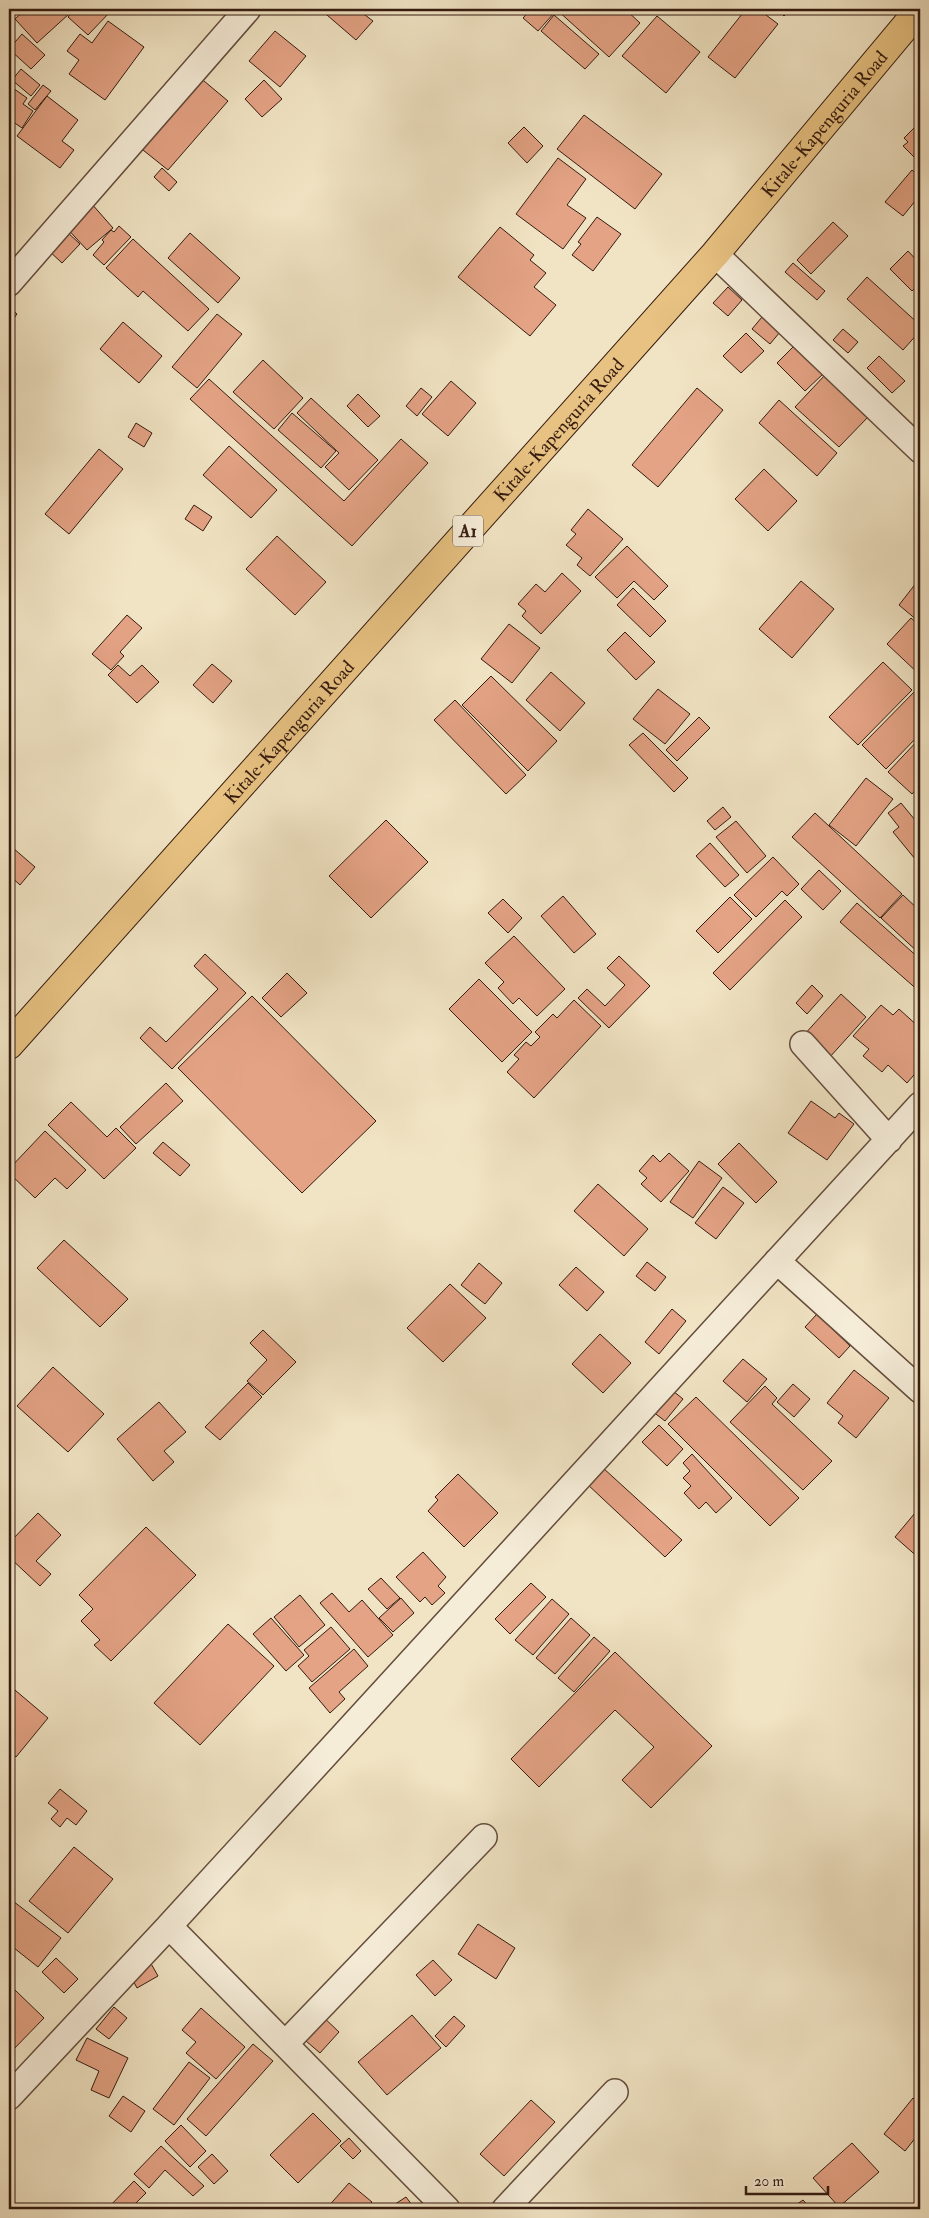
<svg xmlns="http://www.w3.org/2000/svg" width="929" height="2218" viewBox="0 0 929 2218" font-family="'IM FELL Double Pica',serif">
	<rect width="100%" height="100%" fill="#f1e4c4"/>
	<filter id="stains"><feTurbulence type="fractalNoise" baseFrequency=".004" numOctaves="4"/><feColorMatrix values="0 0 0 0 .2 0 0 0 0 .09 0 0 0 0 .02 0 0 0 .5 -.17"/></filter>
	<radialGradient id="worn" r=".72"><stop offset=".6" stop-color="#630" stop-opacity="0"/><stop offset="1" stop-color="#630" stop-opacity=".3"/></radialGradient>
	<!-- building -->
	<path fill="#e4a385" stroke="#351b10" d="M26 9H66L70 13 37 43 15 19Z
		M75 9H108L111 11 88 35 68 17Z
		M320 9H357L373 21 356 40Z
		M531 9H552L555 12 538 31 523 18Z
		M559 9H625L640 23 609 57 557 10Z
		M746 9H758L778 24 735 78 708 57Z
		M777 9H791L784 16Z
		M554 15 599 54 585 69 541 31Z
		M657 16 700 52 666 93 622 56Z
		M108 21 144 47 105 100 69 74 79 60 67 51 80 34 92 43Z
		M275 31 306 56 280 87 249 61Z
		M22 34 45 55 31 69 9 49Z
		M21 69 40 85 31 96 12 80Z
		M198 76 228 101 168 170 138 146Z
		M264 80 282 99 262 117 245 99Z
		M43 85 51 91 35 110 28 104Z
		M10 86 27 98 23 104 33 111 22 128 9 119Z
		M47 96 78 120 62 141 74 150 60 168 17 136Z
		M584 115 662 174 635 209 557 149Z
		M524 127 543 146 527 163 508 143Z
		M914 128 920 135V153L915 158 903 146 908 142 904 138Z
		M558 158 586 179 567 205 586 218 563 249 516 214Z
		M162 168 177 182 169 191 154 177Z
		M912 170 920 177V195L903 216 885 202Z
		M91 203 113 228 87 250 64 225Z
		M597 217 621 234 593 271 572 255 581 244 578 242Z
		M833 222 848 236 811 274 797 260Z
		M119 226 131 237 104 265 93 255 104 242 102 240 111 230 114 232Z
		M500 227 534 255 530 260 546 273 534 287 556 305 530 336 458 277Z
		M65 230 80 244 62 263 47 249Z
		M190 233 240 278 218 303 168 258Z
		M133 239 209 309 188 331 143 291 138 297 106 268Z
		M908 251 920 264V283L912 291 890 269Z
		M793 263 825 291 817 300 785 272Z
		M867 277 920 325V331L903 350 847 299Z
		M728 287 742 300 728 316 713 303Z
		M920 297V310L914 304Z
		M9 307 17 314 9 325Z
		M217 314 242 334 197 388 172 367Z
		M762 317 780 332 770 344 752 329Z
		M123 322 162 356 139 383 100 349Z
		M843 329 858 342 848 353 833 340Z
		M746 333 764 351 741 373 723 356Z
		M794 346 823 374 805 391 777 363Z
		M879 356 905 381 892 393 867 368Z
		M263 360 303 398 274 429 233 392Z
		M825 375 869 416 839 447 795 407Z
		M209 379 344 501 401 439 428 463 352 546 190 399Z
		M451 381 476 403 448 436 422 414Z
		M421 388 432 397 417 416 406 406Z
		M697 388 723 410 658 487 632 465Z
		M358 394 380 416 368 427 347 406Z
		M311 398 378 460 349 490 325 467 339 453 297 413Z
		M779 400 837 453 817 476 759 423Z
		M292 413 336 451 321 468 278 430Z
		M136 423 152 433 144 447 128 437Z
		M229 446 277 490 251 518 203 475Z
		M99 449 123 469 69 534 45 514Z
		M764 469 797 501 768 531 735 499Z
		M194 505 212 517 203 531 185 519Z
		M588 509 623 539 590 576 577 565 582 558 566 545 576 534 571 530Z
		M277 536 326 582 295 615 246 569Z
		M627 546 668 586 654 600 634 581 617 598 595 577Z
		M562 573 581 591 541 634 522 616 526 611 518 604 536 584 545 592Z
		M920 578V619L918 621 899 605Z
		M801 581 834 609 792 658 759 629Z
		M633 588 666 621 650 637 617 605Z
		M127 615 142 628 120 652 124 656 111 670 92 654Z
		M911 618 920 626V675L887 644Z
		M509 624 540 648 512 683 481 659Z
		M625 632 655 662 636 680 607 650Z
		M883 662 912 690 858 745 829 717Z
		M212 664 232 681 213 703 193 685Z
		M118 665 130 676 142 665 159 682 137 703 108 675Z
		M551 672 585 703 560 731 526 700Z
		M491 676 557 741 528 771 462 705Z
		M920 686V734L886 769 862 745Z
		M658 689 690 714 665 744 633 719Z
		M455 700 526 775 506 794 434 720Z
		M699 717 710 728 677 761 666 750Z
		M643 733 688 778 674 792 629 745Z
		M920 738V785L912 794 888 772Z
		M866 778 893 799 856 846 829 825Z
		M901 803 920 826V865L893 832 899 827 888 813Z
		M723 807 731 817 715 830 707 821Z
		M815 813 902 894 880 918 792 837Z
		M386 820 428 862 371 918 329 876Z
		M736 821 766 856 747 873 716 837Z
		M710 843 739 875 725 887 696 856Z
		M13 848 35 867 20 885 9 875V854Z
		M773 857 799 884 787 896 782 891 756 917 734 895Z
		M819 870 841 891 823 910 801 889Z
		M903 895 920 911V954L881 918Z
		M563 896 596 934 574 953 541 916Z
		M730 897 752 919 718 953 696 931Z
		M503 899 522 918 508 933 488 913Z
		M785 900 802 917 730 990 713 973Z
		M857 903 920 959V992L840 922Z
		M514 936 565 989 537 1016 519 998 513 1004 498 988 504 982 485 963Z
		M205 954 246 993 172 1069 140 1038 150 1027 166 1042 218 989 194 966Z
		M619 956 650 986 609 1028 578 998 587 989 605 1006 625 985 607 968Z
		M287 973 307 993 281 1017 262 998Z
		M479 979 532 1032 502 1062 449 1009Z
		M812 985 823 996 807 1014 796 1003Z
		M841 994 866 1017 829 1058 803 1036Z
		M252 996 376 1121 302 1193 178 1068Z
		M574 1000 601 1026 534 1098 507 1072 519 1059 514 1055 526 1042 531 1046 540 1037 535 1032 553 1014 557 1018Z
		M881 1005 893 1015 899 1009 920 1028V1068L907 1083 888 1065 882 1072 863 1056 869 1049 853 1036Z
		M166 1083 183 1101 136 1144 120 1127Z
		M811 1101 835 1118 839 1113 854 1124 827 1160 788 1133Z
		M71 1102 107 1137 116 1128 136 1148 104 1179 48 1125Z
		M45 1131 86 1170 67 1189 55 1178 35 1198 9 1173V1169Z
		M163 1142 190 1165 180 1176 153 1153Z
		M739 1143 777 1182 756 1203 718 1164Z
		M669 1153 689 1171 661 1202 641 1184 647 1178 639 1171 653 1155 660 1162Z
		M699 1161 722 1178 693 1218 670 1202Z
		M598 1184 648 1229 624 1256 574 1211Z
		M723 1187 744 1203 716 1239 695 1223Z
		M64 1240 128 1299 100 1327 37 1268Z
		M647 1262 666 1277 655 1291 636 1276Z
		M479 1263 502 1283 485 1304 461 1285Z
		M576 1267 604 1292 587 1311 559 1285Z
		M450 1284 486 1318 443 1362 407 1328Z
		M672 1309 686 1321 659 1354 645 1342Z
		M817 1314 850 1346 839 1358 805 1327Z
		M263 1330 296 1362 263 1395 247 1381 267 1360 250 1343Z
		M600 1334 631 1363 603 1393 572 1364Z
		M743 1359 767 1379 747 1402 723 1381Z
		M53 1367 104 1414 68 1452 17 1406Z
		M854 1370 889 1398 856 1438 838 1423 843 1416 827 1403Z
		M248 1383 262 1397 220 1440 205 1427Z
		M793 1384 810 1399 794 1417 777 1402Z
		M667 1386 683 1399 665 1421 648 1408Z
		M765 1386 777 1398 772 1404 832 1461 803 1490 730 1422Z
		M696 1397 799 1498 770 1526 668 1424Z
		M159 1402 186 1432 164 1451 174 1462 153 1481 117 1439Z
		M659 1425 683 1449 667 1466 642 1442Z
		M692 1454 732 1498 716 1513 706 1502 699 1509 684 1493 691 1486 683 1478 690 1471 683 1463Z
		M602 1467 682 1540 665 1557 586 1483Z
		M458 1474 498 1513 464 1547 428 1511 438 1500 435 1497Z
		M920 1507V1559L895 1537Z
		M38 1513 61 1535 36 1561 51 1574 40 1586 9 1557V1543Z
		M146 1527 196 1575 111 1661 94 1645 100 1640 81 1621 93 1609 79 1595Z
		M423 1552 446 1577 438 1586 445 1593 432 1605 425 1597 420 1602 396 1577Z
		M381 1578 400 1598 387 1609 368 1589Z
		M531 1583 546 1597 510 1634 495 1619Z
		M332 1593 349 1612 362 1600 393 1635 368 1657 320 1603Z
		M300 1595 325 1625 299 1647 274 1617Z
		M401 1598 414 1613 393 1632 379 1618Z
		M552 1599 569 1614 533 1655 515 1640Z
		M271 1618 304 1655 286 1671 253 1634Z
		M571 1618 590 1635 555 1674 536 1658Z
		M228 1624 274 1666 200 1745 154 1703Z
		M331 1627 350 1649 312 1682 298 1666 309 1656 304 1650Z
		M594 1637 610 1651 574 1692 558 1678Z
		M354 1649 368 1666 339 1692 345 1699 330 1713 309 1688Z
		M615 1652 712 1746 651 1808 622 1780 654 1747 615 1710 539 1787 511 1759Z
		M9 1685 48 1718 16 1757 9 1750Z
		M60 1789 87 1811 76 1825 67 1818 60 1827 51 1819 58 1811 48 1803Z
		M74 1847 113 1879 68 1933 29 1901Z
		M9 1898 61 1938 38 1967 9 1944Z
		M478 1924 515 1948 496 1979 458 1954Z
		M56 1958 78 1979 64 1993 42 1972Z
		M149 1960 158 1976 137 1988 128 1971Z
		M433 1960 452 1980 435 1996 416 1975Z
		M15 1990 44 2018 9 2054V1997Z
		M114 2007 127 2018 109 2039 96 2029Z
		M201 2008 245 2047 216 2079 186 2053 196 2042 182 2030Z
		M319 2013 339 2032 320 2053 299 2035Z
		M412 2015 441 2048 387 2095 358 2062Z
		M454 2016 465 2026 446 2047 435 2036Z
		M87 2038 128 2058 109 2098 91 2090 99 2071 76 2060Z
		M253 2044 273 2061 206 2136 187 2119Z
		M189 2062 210 2078 174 2125 153 2109Z
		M123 2096 145 2111 131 2132 109 2116Z
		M913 2098 920 2104V2132L905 2151 884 2134Z
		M531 2100 555 2122 504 2176 480 2154Z
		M313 2113 341 2141 298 2183 270 2155Z
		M181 2125 206 2151 190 2167 165 2141Z
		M349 2138 361 2151 353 2159 340 2146Z
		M852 2143 879 2172 839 2207 813 2178Z
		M161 2146 204 2186 193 2196 165 2170 149 2188 134 2174Z
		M212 2154 228 2171 214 2184 198 2167Z
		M134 2181 146 2193 130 2209H107Z
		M349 2183 372 2202 366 2209H326Z
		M406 2197 415 2209H390L389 2208Z
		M803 2200 811 2209H790Z"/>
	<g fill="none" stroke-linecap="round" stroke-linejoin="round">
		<!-- minor casing -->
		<g stroke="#644d3d" stroke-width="28">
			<path id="minor" d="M715 254 920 450
				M9 283 248 9
				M803 1044 889 1140
				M777 1261 920 1390
				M285 2044 484 1837
				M9 2097 169 1926
				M447 2209 169 1926 920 1105
				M505 2209 615 2092"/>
		</g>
		<!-- trunk casing -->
		<g stroke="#351b10" stroke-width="30">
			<g id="trunk">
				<path id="s1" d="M9 1045 715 254 920 9"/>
			</g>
		</g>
		<!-- minor -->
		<use href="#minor" stroke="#f6edd9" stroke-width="25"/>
		<!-- trunk -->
		<use href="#trunk" stroke="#e8c282" stroke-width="28"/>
	</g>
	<g text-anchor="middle" stroke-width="5" stroke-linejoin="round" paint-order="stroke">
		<!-- shield labels -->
		<rect fill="#f6edd9" stroke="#6f5a4c" stroke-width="1" x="453" y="515.5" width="30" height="31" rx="4"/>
		<g font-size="18" font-weight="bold" fill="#351b10">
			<text x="468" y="537">A1</text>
		</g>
		<!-- street labels -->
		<g font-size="19" fill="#351b10" stroke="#f6edd9">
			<text dy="7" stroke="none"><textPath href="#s1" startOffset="1230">Kitale-Kapenguria Road</textPath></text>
			<text dy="7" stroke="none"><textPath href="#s1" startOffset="825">Kitale-Kapenguria Road</textPath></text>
			<text dy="7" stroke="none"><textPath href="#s1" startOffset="420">Kitale-Kapenguria Road</textPath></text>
		</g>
	</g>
	<!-- margin -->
	<rect width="929" height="2218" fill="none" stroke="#f1e4c4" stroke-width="30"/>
	<rect x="10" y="10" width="909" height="2198" fill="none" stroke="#351b10" stroke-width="2.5"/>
	<rect x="15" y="15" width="899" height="2188" fill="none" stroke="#351b10"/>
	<!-- scale -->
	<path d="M746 2186v8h82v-8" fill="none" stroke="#351b10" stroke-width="2.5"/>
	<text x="754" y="2186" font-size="15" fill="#351b10" stroke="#f6edd9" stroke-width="4" paint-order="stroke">20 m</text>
	<rect width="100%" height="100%" filter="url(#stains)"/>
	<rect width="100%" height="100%" fill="url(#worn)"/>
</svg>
